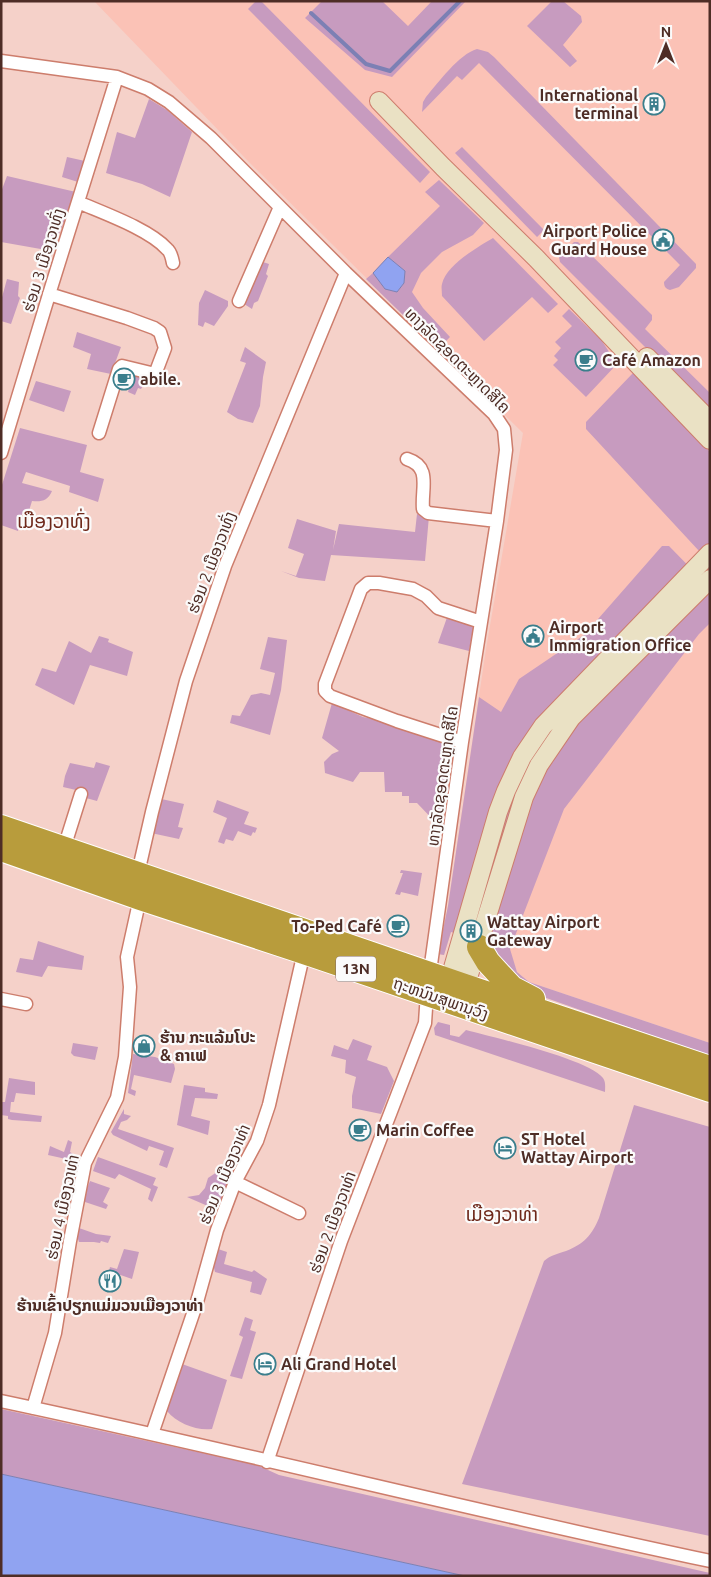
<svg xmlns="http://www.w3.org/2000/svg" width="711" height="1577" viewBox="0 0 711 1577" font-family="Ubuntu,'Noto Sans Lao',sans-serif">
	<rect width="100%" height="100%" fill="#f5d1c9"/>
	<!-- built -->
	<path fill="#fbc2b6" d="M94 1H710V1043L529 982 517 972 509 949 451 932 444 955 438 954 448 906 486 649 523 433 247 160Z"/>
	<!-- green -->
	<path fill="#c79bbf" d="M256 1H261L430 172 420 183 248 9Z
		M322 1H382L408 26 432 1H466L392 77 365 70 305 18Z
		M552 1H563L581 16 582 22 563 45 577 61 570 67 527 26Z
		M477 49 488 52 494 57 696 264V268L679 287 670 290C666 289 664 287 664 282L680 265 479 63 462 80 457 76 422 112 423 102 426 97C438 83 459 54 477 49Z
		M149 99 167 110 192 132 170 197 142 184 106 173 117 132 135 138Z
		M462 147 544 230 537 237 455 153Z
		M67 157 85 161 78 182 62 177Z
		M7 176 76 192 52 251 1 242V192Z
		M439 180 484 223 473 235 442 252 421 273 412 292 423 308 450 337 438 349 366 279 373 273 385 289 397 292 404 283 405 271 388 257 440 206 425 192Z
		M493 238 558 304 548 313 532 297 484 341 442 296C442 292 441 287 442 284 446 265 478 247 493 238Z
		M574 242H578L652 315V320L645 329 710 393V412L560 262 559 257Z
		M260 261 269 264 266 274 268 276 258 301 254 303 252 309 241 302Z
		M7 279 19 282 18 296 20 298 11 324 1 321V301Z
		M205 290 228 301V306L214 326 205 322 203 327 198 325 199 303Z
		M569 309 602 341 617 364 586 397 553 365 558 360 554 356 561 348 555 342 572 326 562 316Z
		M77 332 121 347 111 374 87 369 91 354 73 347Z
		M245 347 266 362 263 377 260 406 253 423 238 419 227 412 246 363 240 361Z
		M134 372 148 376 141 389 138 388 135 395 128 392Z
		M633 373 710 452V543L700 552 586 429V422Z
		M36 381 71 391 64 412 29 400Z
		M20 428 87 445 80 472 104 479 98 502 69 492 70 486 26 472 22 483 52 491C48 501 41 502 32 501L28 514H22L18 531 1 525V488Z
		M417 514 429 516 425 561 331 555 325 581 299 578 281 571 296 576 304 554 288 548 297 519 336 531 333 550 339 524 415 532Z
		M662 546H669L710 588V623L699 634 564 809 510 949 517 972 529 982 710 1043V1056L535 994 510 975 487 943 451 932 444 955 438 954 448 906 479 697 501 712 519 679 584 635Z
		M450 609 475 619 469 651 438 643Z
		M99 636 109 639 108 642 133 652 127 676 90 665 74 705 35 685 42 668 56 672 69 641 91 653Z
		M268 637 287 640 281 690 270 735 230 723 232 715 240 716 251 695 261 693 270 695 275 673 260 669Z
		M332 703 363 717 397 724 452 741 442 819 439 826 417 803H409V796H402V792H385L384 772H360L353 782 325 773 324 762 332 754 339 751 322 738Z
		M96 762 110 766 97 801 75 795 76 790 63 787 65 776 70 763 94 768Z
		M157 798 184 804 178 827 183 828 179 839 151 833Z
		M217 800 249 812 244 824 257 828 255 833 253 832 251 836 238 831 233 841 226 839 224 844 218 842 227 818 213 812Z
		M401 870 422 873 418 896 401 892 400 895 395 894 403 873H400Z
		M38 941 84 956 82 970 48 966 42 977 16 972 20 958 33 960Z
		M438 1022 450 1025V1035L459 1037 466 1030C492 1037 588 1059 603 1078 606 1082 605 1088 605 1092L435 1035 434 1028Z
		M353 1039 372 1046 367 1060 387 1067 394 1081 381 1114 352 1108V1096L356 1077 345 1073 346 1060 331 1056 334 1045 348 1050Z
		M73 1043 98 1047 95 1060 74 1056 71 1053Z
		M133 1054 155 1057 174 1064 175 1069 171 1083 134 1075 131 1089 136 1091 135 1096 128 1093Z
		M9 1078 35 1082V1095L16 1093 14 1102H11L10 1112 42 1116 41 1122 12 1120 8 1119V1116L1 1115V1102H5Z
		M184 1085 205 1088V1092L218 1094 217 1099 195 1098 191 1116 210 1121 208 1135 177 1125Z
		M634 1105 710 1127V1536L462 1484 544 1261C551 1255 557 1254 566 1251 584 1244 592 1235 599 1218Z
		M124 1109V1114L131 1116 127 1120 121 1122 118 1129 174 1148 167 1168 159 1165 164 1151 149 1146 147 1151 113 1135 111 1132Z
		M68 1140 72 1142 70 1152 76 1156 75 1161 48 1155 50 1146 64 1152Z
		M98 1157 156 1178 153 1185 158 1187 152 1202 148 1199 151 1189 119 1174 115 1179 93 1171Z
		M220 1170 232 1171 217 1210 187 1197 199 1195 205 1188 208 1178Z
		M90 1181 110 1188 103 1202 108 1205 106 1209 82 1201Z
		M79 1228 96 1234 111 1236 108 1243 101 1241 100 1243 94 1242H79L76 1233Z
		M124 1249 139 1252 132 1279 109 1271 110 1267 117 1269Z
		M218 1249 227 1252 224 1264 252 1272 254 1270 267 1279 261 1295 250 1292 252 1282 215 1272 213 1264Z
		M245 1317 253 1320 250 1330 256 1332 242 1379 230 1376 243 1337 239 1335Z
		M182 1364 227 1380 212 1429C196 1431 177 1423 167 1411Z
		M1 1409 257 1465 279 1475 710 1573V1576H465L1 1474Z"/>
	<!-- water -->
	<path fill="#90a3f1" stroke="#7c80b4" d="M388 257 405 271 404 283 397 292 385 289 373 273Z
		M1 1474 465 1576H1Z"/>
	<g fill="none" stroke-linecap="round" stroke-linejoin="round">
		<!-- stream -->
		<path stroke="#7c80b4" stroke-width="4" d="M311 13 366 64 390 71 460 1"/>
		<!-- street casing -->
		<g stroke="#cd7d6c" stroke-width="15">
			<path id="street" d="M1 61 117 77 148 89 169 102 211 138 346 273 494 414 504 429 506 450 497 521 462 742 427 993 425 1023 341 1241 267 1462
				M78 202C103 213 149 229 167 249 171 252 172 258 173 263
				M49 294 127 318 154 328 160 332 165 348 154 377
				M239 301 280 207
				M99 433 119 369 122 366 155 374
				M1 453 51 288 117 77
				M407 459C432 467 421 488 423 509L428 513 497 521
				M462 742 397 721 330 696 325 691V684L361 589 368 583H379L413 589 426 596 438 608 481 622
				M64 848 81 794
				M138 873 152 812 186 681 225 566 346 273
				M1 999 26 1004
				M235 1182 299 1213
				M1 1401C238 1451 473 1511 710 1561
				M33 1408 55 1333 70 1241 85 1163 117 1098 125 1057 130 987 127 957 140 898
				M152 1434 197 1302 217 1230 235 1182 257 1141 269 1105 304 952"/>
		</g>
		<!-- secondary casing -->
		<g stroke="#cd7d6c" stroke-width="20">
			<path id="secondary" d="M379 101 443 167 536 258 710 440
				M647 357 710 421
				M446 992 498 812 506 791 522 757 543 726 710 553
				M462 997 524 797 539 765 571 718 710 579"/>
		</g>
		<!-- highway casing -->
		<g stroke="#fff" stroke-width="26">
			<path id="highway" d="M1 827 465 986 710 1068
				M1 849 140 898 304 952 710 1090
				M479 947 488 962 512 988 533 999"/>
		</g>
		<!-- street -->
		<use href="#street" stroke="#fff" stroke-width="12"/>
		<!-- secondary -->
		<use href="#secondary" stroke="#eae1c4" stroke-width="18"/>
		<!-- highway -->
		<use href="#highway" stroke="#b89c3c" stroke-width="24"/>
	</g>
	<!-- icons -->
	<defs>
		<g id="building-ring" transform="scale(1.125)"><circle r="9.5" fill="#fbfbfb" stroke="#3a7e8c" stroke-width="1.5"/><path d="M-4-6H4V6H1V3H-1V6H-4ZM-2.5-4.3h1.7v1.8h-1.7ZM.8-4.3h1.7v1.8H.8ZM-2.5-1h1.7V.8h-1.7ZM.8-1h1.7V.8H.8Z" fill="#3a7e8c"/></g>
		<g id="civic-ring" transform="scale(1.125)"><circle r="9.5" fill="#fbfbfb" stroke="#3a7e8c" stroke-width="1.5"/><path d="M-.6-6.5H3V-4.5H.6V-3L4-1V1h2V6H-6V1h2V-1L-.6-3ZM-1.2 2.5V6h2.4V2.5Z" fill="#3a7e8c"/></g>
		<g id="cafe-ring" transform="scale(1.125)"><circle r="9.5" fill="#fbfbfb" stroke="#3a7e8c" stroke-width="1.5"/><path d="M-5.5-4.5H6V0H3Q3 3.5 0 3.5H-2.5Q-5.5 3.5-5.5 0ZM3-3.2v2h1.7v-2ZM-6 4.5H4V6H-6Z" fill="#3a7e8c"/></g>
		<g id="shop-ring" transform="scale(1.125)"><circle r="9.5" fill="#fbfbfb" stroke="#3a7e8c" stroke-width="1.5"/><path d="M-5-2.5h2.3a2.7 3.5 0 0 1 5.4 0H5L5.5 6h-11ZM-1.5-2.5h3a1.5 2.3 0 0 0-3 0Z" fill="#3a7e8c"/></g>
		<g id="hotel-ring" transform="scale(1.125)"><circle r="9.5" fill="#fbfbfb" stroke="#3a7e8c" stroke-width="1.5"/><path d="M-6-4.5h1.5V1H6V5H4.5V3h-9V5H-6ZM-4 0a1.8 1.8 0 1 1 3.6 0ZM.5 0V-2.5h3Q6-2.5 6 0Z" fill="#3a7e8c"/></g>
		<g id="restaurant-ring" transform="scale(1.125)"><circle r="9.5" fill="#fbfbfb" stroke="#3a7e8c" stroke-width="1.5"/><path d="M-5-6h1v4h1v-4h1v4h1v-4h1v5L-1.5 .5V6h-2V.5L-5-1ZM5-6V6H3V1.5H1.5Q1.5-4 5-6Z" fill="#3a7e8c"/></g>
	</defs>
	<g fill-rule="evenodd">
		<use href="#building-ring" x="654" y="104"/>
		<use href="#civic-ring" x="663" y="240"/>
		<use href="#cafe-ring" x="586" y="360"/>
		<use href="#cafe-ring" x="124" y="379"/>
		<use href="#civic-ring" x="533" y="636"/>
		<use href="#cafe-ring" x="398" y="926"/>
		<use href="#building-ring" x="471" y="931"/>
		<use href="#shop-ring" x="144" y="1046"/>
		<use href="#cafe-ring" x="360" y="1130"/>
		<use href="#hotel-ring" x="505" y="1148"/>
		<use href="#restaurant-ring" x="110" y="1281"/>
		<use href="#hotel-ring" x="265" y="1364"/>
	</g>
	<g text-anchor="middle" stroke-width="4.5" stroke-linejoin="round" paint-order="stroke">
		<!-- shield labels -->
		<rect fill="#fbfbfb" stroke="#826b66" stroke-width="1" x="336" y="956.5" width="40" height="25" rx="4"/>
		<g font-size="15" font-weight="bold" fill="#4e2d26">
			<text x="356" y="974">13N</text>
		</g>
		<!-- poi labels -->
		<g font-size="16" font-weight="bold" fill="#4e2d26" stroke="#fbfbfb" text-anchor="start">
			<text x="638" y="101" text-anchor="end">International<tspan x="638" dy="18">terminal</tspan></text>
			<text x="647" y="237" text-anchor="end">Airport Police<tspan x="647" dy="18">Guard House</tspan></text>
			<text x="602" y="366">Café Amazon</text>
			<text x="140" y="385">abile.</text>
			<text x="549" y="633">Airport<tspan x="549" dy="18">Immigration Office</tspan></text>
			<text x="487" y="928">Wattay Airport<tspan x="487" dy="18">Gateway</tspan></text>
			<text x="382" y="932" text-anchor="end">To-Ped Café</text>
			<text x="160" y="1043">ຮ້ານ ກະແລ້ມໂປະ<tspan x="160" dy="18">&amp; ຄາເຟ</tspan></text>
			<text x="376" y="1136">Marin Coffee</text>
			<text x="521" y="1145">ST Hotel<tspan x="521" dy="18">Wattay Airport</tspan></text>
			<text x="110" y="1311" text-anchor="middle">ຮ້ານເຂົ້າປຽກແມ່ມວນເມືອງວາທ່າ</text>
			<text x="281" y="1370">Ali Grand Hotel</text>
		</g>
		<!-- street labels -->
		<g font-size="16" fill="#4e2d26" stroke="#fbfbfb">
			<text transform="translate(43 260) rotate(-73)" y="6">ຮ່ອມ 3 ເມືອງວາທົ່ງ</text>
			<text transform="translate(458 360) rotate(45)" y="6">ທາງລັດຊອດຕະຫຼາດສີໄຄ</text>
			<text transform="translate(211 562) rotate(-69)" y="6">ຮ່ອມ 2 ເມືອງວາທົ່ງ</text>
			<text transform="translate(442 776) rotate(-82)" y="6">ທາງລັດຊອດຕະຫຼາດສີໄຄ</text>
			<text transform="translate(441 998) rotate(19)" y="6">ຖະຫນົນສຸພານຸວົງ</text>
			<text transform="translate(224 1174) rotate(-67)" y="6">ຮ່ອມ 3 ເມືອງວາທ່າ</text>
			<text transform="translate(62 1207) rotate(-78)" y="6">ຮ່ອມ 4 ເມືອງວາທ່າ</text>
			<text transform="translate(332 1222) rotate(-70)" y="6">ຮ່ອມ 2 ເມືອງວາທ່າ</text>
		</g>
		<!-- quarter labels -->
		<g font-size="19" fill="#6e281a" stroke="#fbfbfb">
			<text x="54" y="528">ເມືອງວາທົ່ງ</text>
			<text x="502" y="1221">ເມືອງວາທ່າ</text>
		</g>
	</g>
	<!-- border -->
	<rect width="711" height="1577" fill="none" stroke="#4e2d26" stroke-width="5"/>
	<!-- north arrow -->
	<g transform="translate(666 45)" stroke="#fbfbfb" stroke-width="4" paint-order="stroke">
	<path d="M0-4L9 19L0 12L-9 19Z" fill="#4e2d26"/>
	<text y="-8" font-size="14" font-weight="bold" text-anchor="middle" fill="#4e2d26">N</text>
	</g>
</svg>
